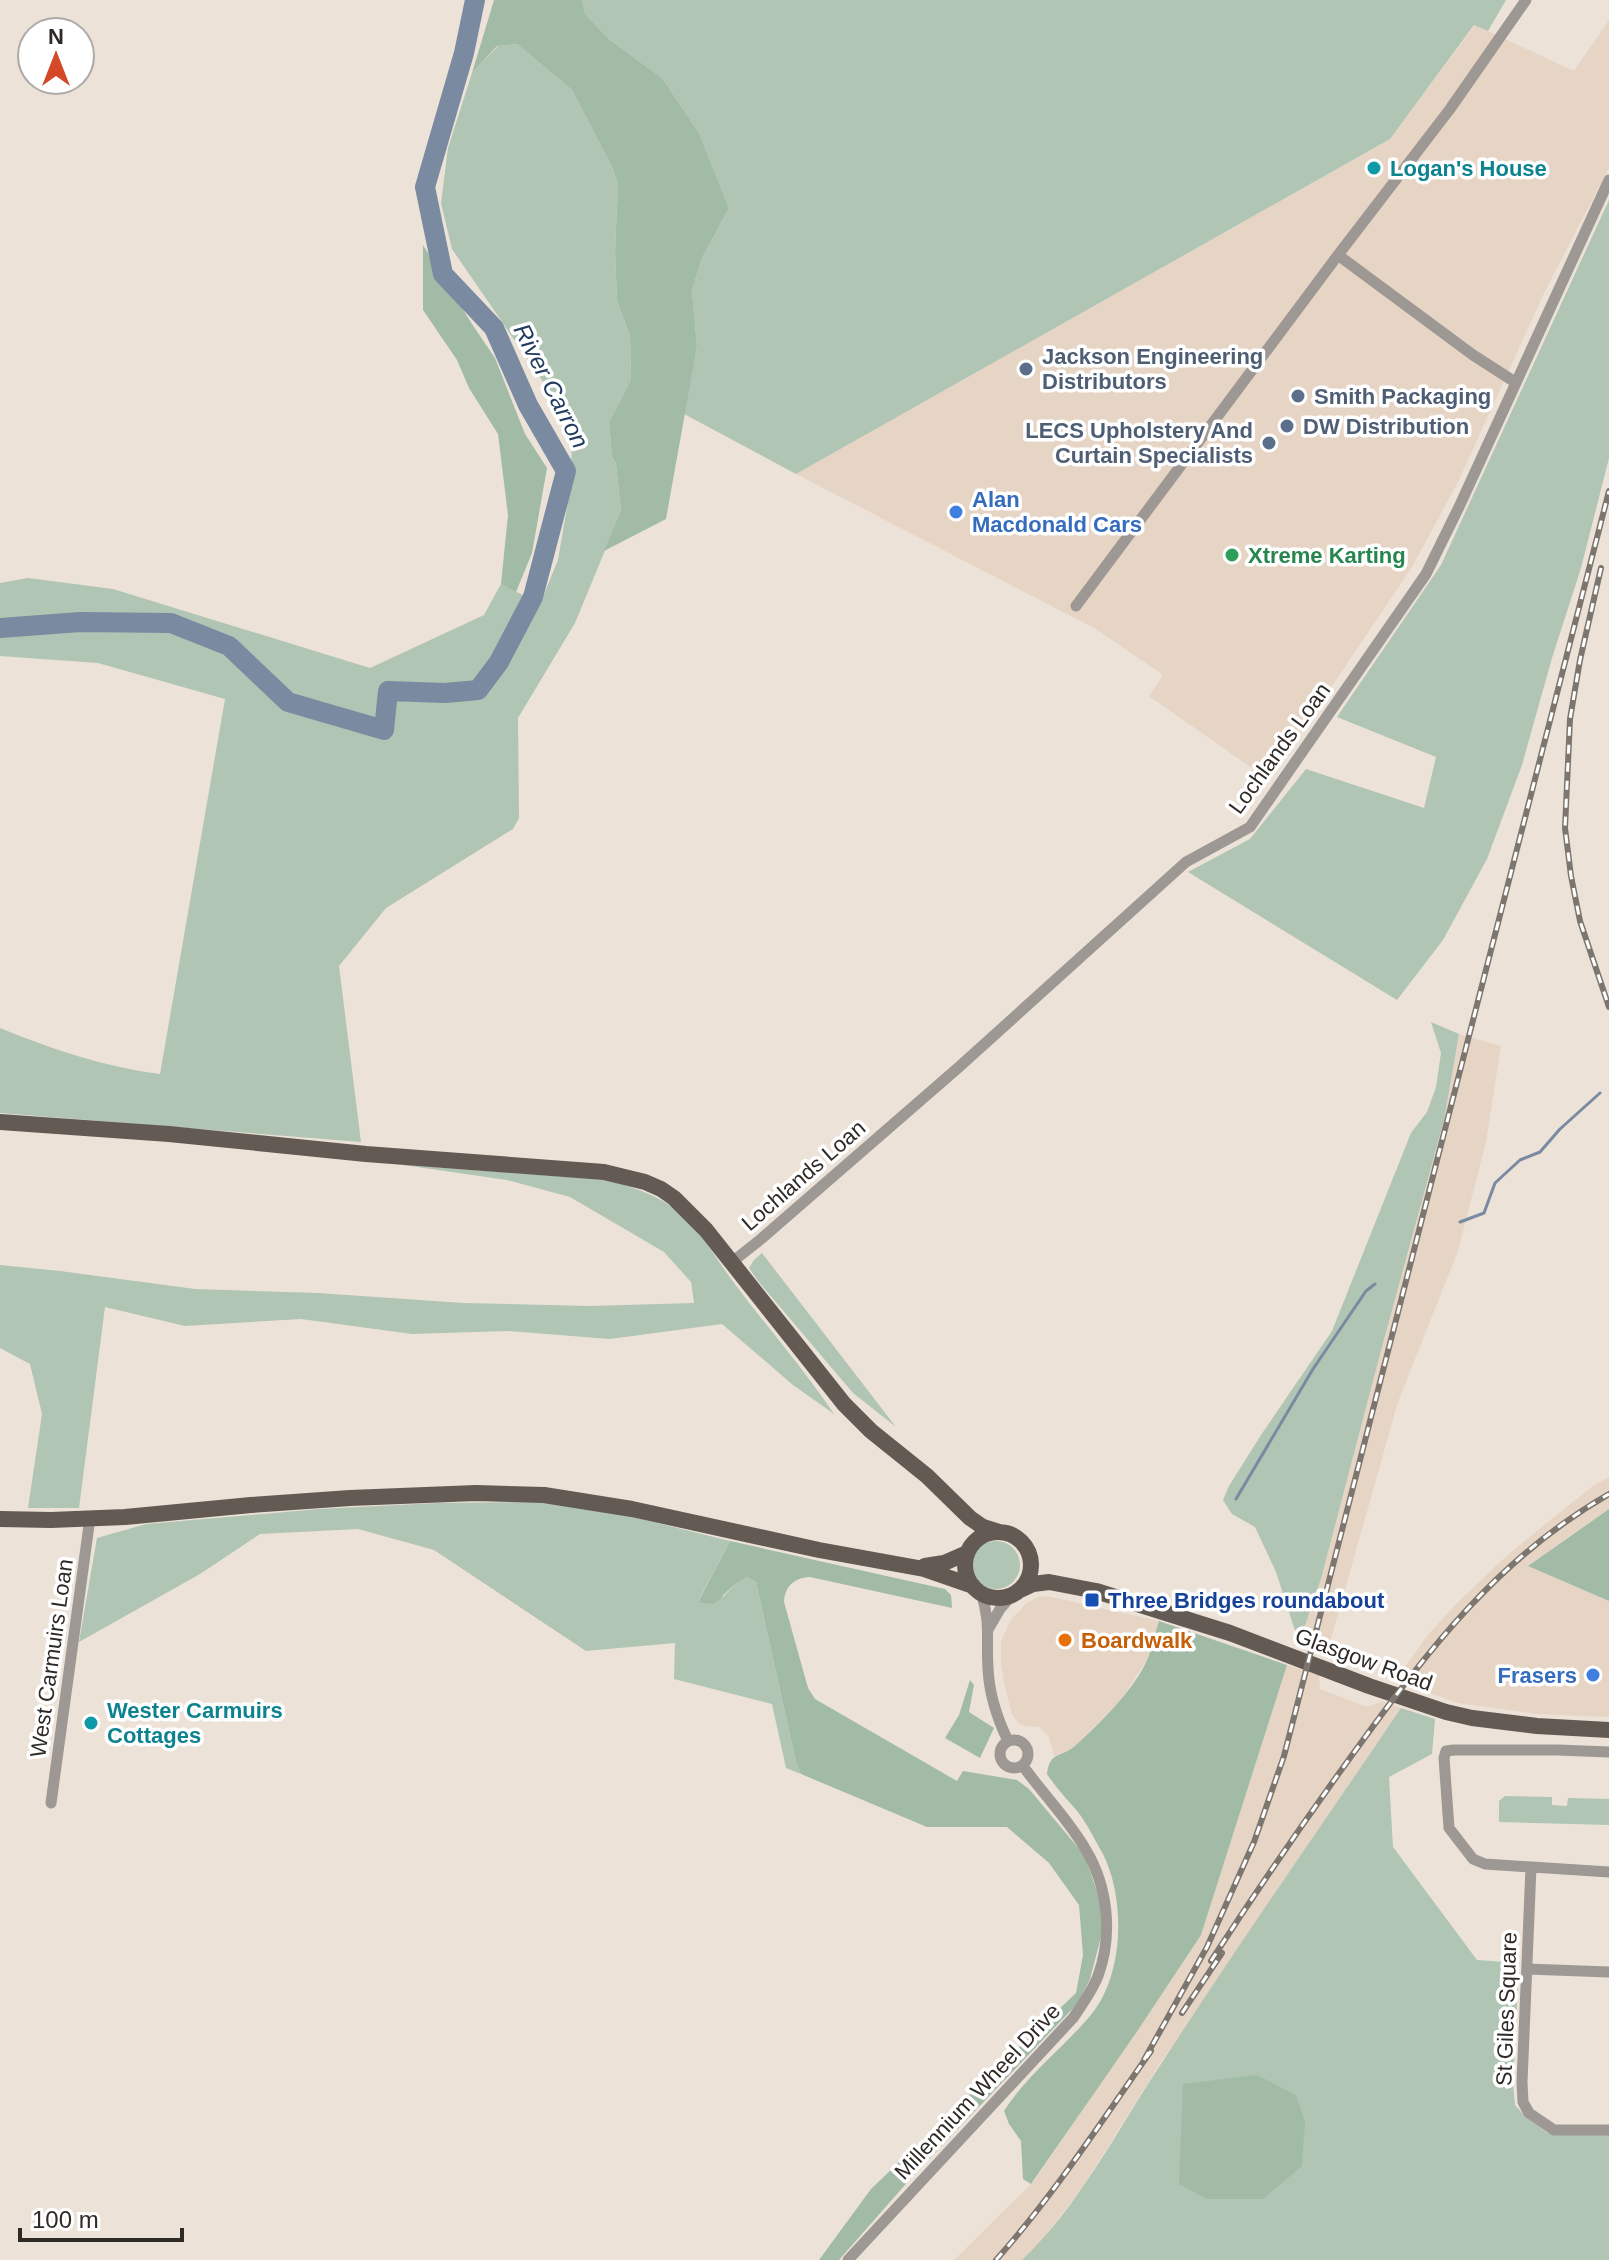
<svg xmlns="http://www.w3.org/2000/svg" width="1609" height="2260" viewBox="0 0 1609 2260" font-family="Arial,sans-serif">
	<rect width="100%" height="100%" fill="#ede2d8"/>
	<!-- built -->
	<path fill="#e6d5c5" d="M1609 20V168L1545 291 1458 482 1412 567 1269 780 1149 696 1163 675 1096 629 796 474 1390 139 1475 25 1574 71Z
		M1459 1034 1501 1046 1486 1142 1458 1251 1398 1402 1327 1653 1299 1643 1321 1579 1379 1358 1444 1120Z
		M1609 1477V1509L1578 1530 1528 1566 1609 1601V1717L1536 1714 1458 1703 1395 1681 1427 1636 1456 1604 1501 1561 1544 1525 1593 1486Z
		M1047 1596 1159 1621 1147 1660 1120 1701 1072 1749 1054 1756 1049 1737 1039 1727 1025 1726 1019 1723 1012 1715 1004 1683 1001 1663V1641L1012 1618 1027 1603 1038 1597Z
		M1287 1665 1319 1675 1320 1689 1367 1707 1383 1701 1401 1708 1159 2065 1082 2188 1038 2245 1022 2260H954L1034 2181 1201 1935Z"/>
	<!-- green -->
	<path fill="#b0c5b4" d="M582 0H1506L1488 31 1474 25 1390 139 796 474 684 414 697 346 692 290 702 258 729 208 699 133 662 78 609 39 585 14Z
		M517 44 572 90 612 167 618 185 615 250 617 301 630 336 631 380 609 422 612 456 616 464 621 512 575 623 518 718 519 818 513 829 386 908 339 966 361 1142 0 1113V1028C51 1049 105 1067 160 1074L225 699 98 663 0 656V583L28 578 113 589 370 668 484 615 501 584 540 604 558 560 570 490 572 443 548 389 452 249 441 203 448 148 472 73 498 46Z
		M1609 200V458L1581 568 1552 658 1522 765 1487 859 1443 940 1397 1000 1188 872 1250 839 1306 769 1424 808 1436 757 1337 717 1441 565Z
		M1431 1022 1459 1034 1444 1120 1379 1358 1321 1579 1299 1643 1276 1572 1255 1527 1232 1514 1223 1500 1229 1486 1261 1435 1332 1331 1411 1133 1427 1112 1436 1087 1441 1053Z
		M396 1164 605 1180C633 1187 660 1195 682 1215 703 1234 717 1260 734 1283 767 1327 803 1368 834 1414L793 1385 722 1324 610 1339 507 1331 412 1334 301 1319 185 1326 105 1307 79 1508H28L42 1414 30 1364 0 1348V1265L60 1271 195 1289 318 1293 463 1303 590 1306 694 1303 691 1282 664 1252 570 1197 507 1180Z
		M762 1253 896 1427 853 1393 758 1281 749 1268 754 1260Z
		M553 1502 601 1509 730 1541 698 1601 724 1596 735 1584 747 1577 756 1582 796 1762 801 1774 786 1768 772 1704 674 1679 675 1643 586 1651 434 1550 358 1529 260 1534 200 1574 79 1642 97 1538 146 1524 319 1509 437 1503Z
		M972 1565a24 24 0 1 1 48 0a24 24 0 1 1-48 0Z
		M1401 1708 1435 1719 1432 1754 1389 1777 1393 1847 1477 1960 1519 1963 1513 2084 1515 2105 1527 2118 1548 2133H1609V2260H1022C1079 2206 1116 2132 1159 2067 1237 1946 1320 1828 1401 1708Z
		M1505 1796 1552 1797V1805L1567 1806 1568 1798 1609 1799V1825L1499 1822V1801Z"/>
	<!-- forest -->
	<path fill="#a1bba7" d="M494 0H582L585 14 609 39 662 78 699 133 729 208 702 258 692 290 697 346 666 519 604 551 621 511 616 464 612 456 609 422 631 380 630 336 617 301 615 250 618 185 612 167 572 90 517 44 497 46 472 73Z
		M423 245 472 324 495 358 525 434 547 468 532 553 516 592 501 584 508 515 498 434 469 388 457 360 423 310Z
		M1609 1509V1601L1528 1566Z
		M730 1541 945 1589 951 1595 952 1608 810 1577C794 1578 785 1586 784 1602L808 1688 815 1699 957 1781 963 1771 1017 1780 1029 1789 1085 1856 1102 1907V1933L1090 1979 1078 2003 912 2177 839 2260H819L871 2189 1076 1993 1083 1955 1079 1905 1049 1863 1007 1827H927L801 1774 796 1762 756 1582 747 1577 735 1584 714 1604 698 1602Z
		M1159 1621 1287 1665 1201 1935 1136 2033 1031 2184 1023 2179 1021 2141 1009 2124 1004 2111C1027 2075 1062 2049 1090 2016 1124 1976 1126 1900 1103 1854 1095 1840 1087 1824 1078 1812 1067 1799 1056 1788 1047 1774 1050 1750 1062 1758 1076 1745 1100 1723 1135 1689 1148 1658 1152 1646 1155 1633 1159 1621Z
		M970 1680 974 1685 969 1712 994 1728 980 1758 945 1738 959 1715Z
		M1257 2075 1296 2095 1305 2121 1302 2166 1263 2199H1207L1179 2184 1183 2084Z"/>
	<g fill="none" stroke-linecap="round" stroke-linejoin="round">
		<!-- stream -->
		<path stroke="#798aa1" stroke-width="3" d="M1460 1222 1484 1213 1495 1183 1520 1160 1540 1152 1560 1129 1600 1093
			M1236 1499 1313 1369 1366 1291 1375 1284"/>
		<!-- river -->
		<path stroke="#798aa1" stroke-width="20" d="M0 628 80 622 171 623 229 646 288 702 384 730 388 691 445 693 478 690 499 662 533 597 566 471 528 405 494 328 443 274 425 187 464 53 475 0"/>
		<!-- street -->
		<path stroke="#9d9894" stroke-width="11" d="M1338 255 1473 355 1515 382
			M1076 606 1338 255 1450 109 1526 0
			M732 1262 761 1239 959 1067 1186 862 1250 827 1426 574 1459 507 1609 180
			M981 1593C991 1622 986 1639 988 1668 989 1694 997 1718 1008 1741
			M989 1628 1000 1609 1014 1593
			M1000 1754a14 14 0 1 1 28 0a14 14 0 1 1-28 0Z
			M1609 1752 1558 1750H1454L1446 1751 1444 1758 1449 1828 1473 1859 1485 1864 1609 1872
			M51 1803 90 1518
			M1531 1867 1522 2082 1523 2102 1529 2113 1554 2130H1609
			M1527 1969 1609 1972
			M848 2260 1073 2018C1082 2005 1092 1991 1098 1976 1113 1935 1108 1887 1086 1850 1069 1820 1043 1794 1023 1766"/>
		<!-- primary -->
		<path stroke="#625a53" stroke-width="16" d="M0 1122 169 1134 366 1154 604 1172 645 1182 661 1189 674 1198 706 1230 844 1404 871 1431 927 1476 970 1518 983 1527 999 1532
			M0 1519 51 1520 125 1517 251 1505 350 1498 476 1493 544 1495 632 1509 819 1550 924 1569 973 1586
			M965 1565a33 33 0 1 1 66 0a33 33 0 1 1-66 0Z
			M925 1566 944 1563 967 1553
			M1018 1591 1033 1584 1049 1582 1096 1591 1230 1633 1369 1686 1446 1712 1472 1718 1537 1726 1609 1730"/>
		<!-- rail casing -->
		<g stroke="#7c766f" stroke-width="6">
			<path id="rail" d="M1601 568 1580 660 1570 719 1565 828 1571 876 1580 921 1609 1007
				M1211 1961C1257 1890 1305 1820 1355 1751 1429 1649 1498 1558 1609 1494
				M1182 2013 1222 1953
				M1144 2060 1207 1947 1254 1842 1284 1756 1609 491
				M996 2260C1054 2195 1101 2122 1151 2051"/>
		</g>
		<!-- rail -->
		<use href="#rail" stroke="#fff" stroke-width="3" stroke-dasharray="9" stroke-linecap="butt"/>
	</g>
	<!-- markers -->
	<g fill="#0f9aa8" stroke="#fff" stroke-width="3">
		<circle cx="1374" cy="168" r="8"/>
		<circle cx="91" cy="1723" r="8"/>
	</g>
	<g fill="#5c6f8a" stroke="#fff" stroke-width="3">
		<circle cx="1026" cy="369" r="8"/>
		<circle cx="1298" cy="396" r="8"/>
		<circle cx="1287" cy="426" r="8"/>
		<circle cx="1269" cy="443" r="8"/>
	</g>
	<g fill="#3f7fe0" stroke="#fff" stroke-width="3">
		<circle cx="956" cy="512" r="8"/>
		<circle cx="1593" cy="1675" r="8"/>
	</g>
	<circle fill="#2e9e5b" stroke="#fff" stroke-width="3" cx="1232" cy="555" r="8"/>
	<rect fill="#1a4fb4" stroke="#fff" stroke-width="3" x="1084" y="1592" width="16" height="16" rx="4"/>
	<circle fill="#e8710a" stroke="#fff" stroke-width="3" cx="1065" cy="1640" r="8"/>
	<g text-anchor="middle" stroke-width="7" stroke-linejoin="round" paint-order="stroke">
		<!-- culture labels -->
		<g font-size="22" font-weight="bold" fill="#0d838f" stroke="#fff" text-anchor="start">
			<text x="1390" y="176">Logan's House</text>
			<text x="107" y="1718">Wester Carmuirs<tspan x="107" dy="25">Cottages</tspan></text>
		</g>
		<!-- service labels -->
		<g font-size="22" font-weight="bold" fill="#4e5e75" stroke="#fff" text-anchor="start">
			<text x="1042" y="364">Jackson Engineering<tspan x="1042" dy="25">Distributors</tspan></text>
			<text x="1314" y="404">Smith Packaging</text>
			<text x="1303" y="434">DW Distribution</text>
			<text x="1253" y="438" text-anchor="end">LECS Upholstery And<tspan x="1253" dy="25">Curtain Specialists</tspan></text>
		</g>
		<!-- shop labels -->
		<g font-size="22" font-weight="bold" fill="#366cbe" stroke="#fff" text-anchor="start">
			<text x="972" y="507">Alan<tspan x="972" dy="25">Macdonald Cars</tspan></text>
			<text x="1577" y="1683" text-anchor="end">Frasers</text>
		</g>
		<!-- leisure labels -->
		<g font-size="22" font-weight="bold" fill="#27864d" stroke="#fff" text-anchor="start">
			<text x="1248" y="563">Xtreme Karting</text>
		</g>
		<!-- street labels -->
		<g font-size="22" fill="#2e2a26" stroke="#fff">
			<text transform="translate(1279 748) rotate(-54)" y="8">Lochlands Loan</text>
			<text transform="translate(803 1175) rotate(-41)" y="8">Lochlands Loan</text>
			<text transform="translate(51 1658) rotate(-82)" y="8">West Carmuirs Loan</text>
			<text transform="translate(1364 1659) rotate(20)" y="8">Glasgow Road</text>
			<text transform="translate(1506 2009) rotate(-88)" y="8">St Giles Square</text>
			<text transform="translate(977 2091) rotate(-47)" y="8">Millennium Wheel Drive</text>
		</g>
		<!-- transit labels -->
		<g font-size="22" font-weight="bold" fill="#164399" stroke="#fff" text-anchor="start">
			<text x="1108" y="1608">Three Bridges roundabout</text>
		</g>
		<!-- food labels -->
		<g font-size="22" font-weight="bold" fill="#c56008" stroke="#fff" text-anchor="start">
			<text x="1081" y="1648">Boardwalk</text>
		</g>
		<!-- water labels -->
		<g font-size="24" font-style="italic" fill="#213c5f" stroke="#fff">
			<text transform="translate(551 386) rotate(63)" y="8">River Carron</text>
		</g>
	</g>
	<!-- north arrow -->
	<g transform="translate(56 56)"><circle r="38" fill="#ffffff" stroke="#abaaa8" stroke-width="2"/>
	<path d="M0-6L14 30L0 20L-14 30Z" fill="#d44a28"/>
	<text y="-12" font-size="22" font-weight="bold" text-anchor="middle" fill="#2e2a26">N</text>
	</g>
	<!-- scale -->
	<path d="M20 2228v12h162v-12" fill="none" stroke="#2e2a26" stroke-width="4"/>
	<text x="32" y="2228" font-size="24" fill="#2e2a26" stroke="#ffffff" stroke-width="6" paint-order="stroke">100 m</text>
</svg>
